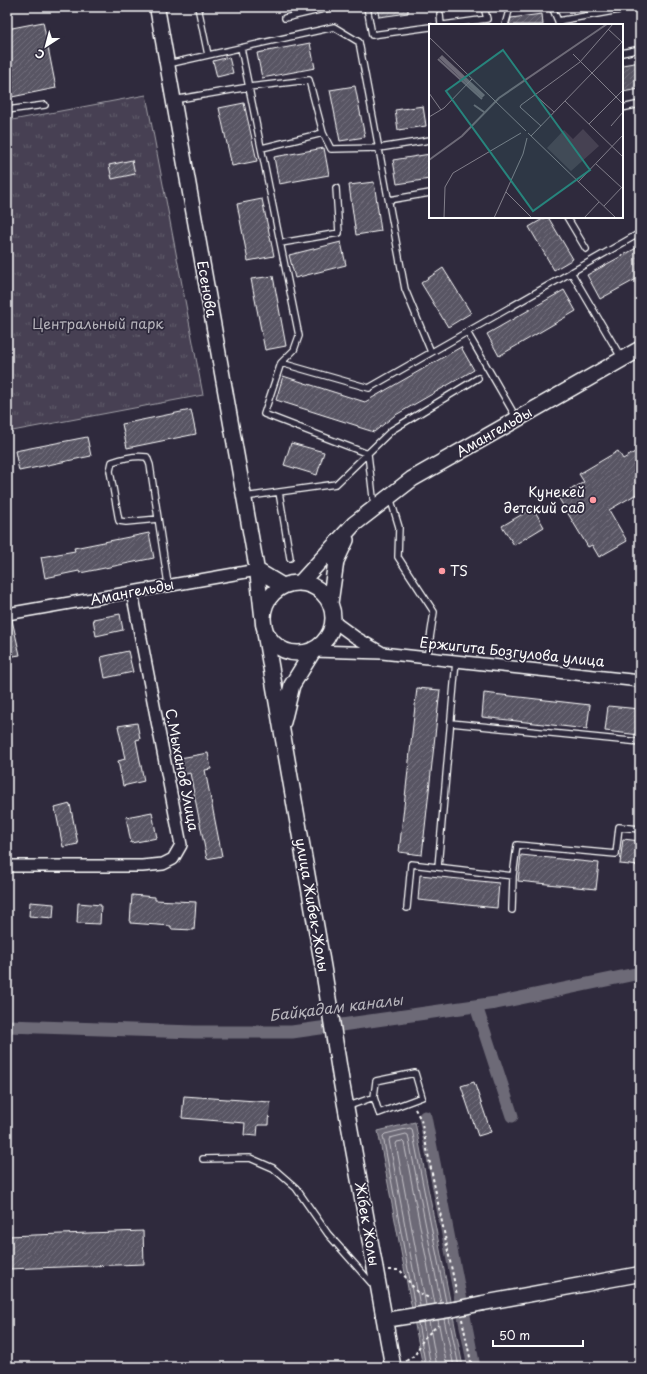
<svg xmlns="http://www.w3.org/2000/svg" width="647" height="1374" viewBox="0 0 647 1374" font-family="'Playpen Sans',sans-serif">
	<defs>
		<pattern id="park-tufts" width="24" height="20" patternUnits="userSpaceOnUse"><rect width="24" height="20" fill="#464152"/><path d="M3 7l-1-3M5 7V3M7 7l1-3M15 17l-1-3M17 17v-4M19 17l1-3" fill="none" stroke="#625e6c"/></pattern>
		<pattern id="building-hatch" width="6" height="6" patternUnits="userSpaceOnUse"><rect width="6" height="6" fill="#595564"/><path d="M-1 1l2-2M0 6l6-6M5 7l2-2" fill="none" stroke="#726e7b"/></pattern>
	</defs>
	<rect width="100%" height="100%" fill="#2f2a3d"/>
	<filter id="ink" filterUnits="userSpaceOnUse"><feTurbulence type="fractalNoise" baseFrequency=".025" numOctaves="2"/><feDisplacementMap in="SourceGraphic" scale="8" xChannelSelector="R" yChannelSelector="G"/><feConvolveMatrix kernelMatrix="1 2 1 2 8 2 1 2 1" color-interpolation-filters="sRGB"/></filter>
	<g filter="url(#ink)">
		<!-- park -->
		<path fill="url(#park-tufts)" stroke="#a2a0a8" d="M146 95 203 395 7 432V121Z"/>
		<!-- water -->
		<path fill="#6d6a77" stroke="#a7a6ad" d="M415 1122 463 1367H423L378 1131Z"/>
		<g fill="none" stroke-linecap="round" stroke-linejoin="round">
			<!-- shore -->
			<path stroke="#c5c3c9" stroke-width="1" d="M426 1305 396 1144 397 1142 402 1141 404 1143 435 1304
				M420 1306 389 1140 390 1138 406 1134 408 1135 441 1303
				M415 1307 383 1136 385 1134 410 1128 412 1129 446 1302
				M449 1318 459 1367
				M444 1319 454 1367
				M438 1320 447 1367
				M429 1321 437 1367
				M423 1322 431 1367
				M418 1323 426 1367"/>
			<!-- canal -->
			<path stroke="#6d6a77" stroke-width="13" d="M476 1006 512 1116
				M7 1026 195 1032H292L496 1003 640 973
				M425 1117 474 1367"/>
		</g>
		<!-- building -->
		<path fill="url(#building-hatch)" stroke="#fff" d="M377 7H408V13L379 17Z
			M542 14 543 25H509L511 18Z
			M43 22 56 88 7 98V29Z
			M310 43 315 68 262 78 257 53Z
			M229 57 233 73 217 77 213 61Z
			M640 62V89L622 92V65Z
			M355 86 365 137 340 141 330 90Z
			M244 103 257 161 232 166 219 108Z
			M423 106 426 126 398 130 395 110Z
			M324 148 329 175 279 184 274 157Z
			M430 154V179L397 184 393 160Z
			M132 160 135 174 112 179 109 165Z
			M374 182 381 231 356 235 349 185Z
			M262 199 274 256 248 261 237 204Z
			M546 217H548L573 259 554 270 529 227Z
			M341 242 346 265 295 278 289 255Z
			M640 246V277L600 299 587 275Z
			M443 268 471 313 448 327 421 283Z
			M273 276 286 346 265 350 251 279Z
			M564 290 576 311 499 356 487 334Z
			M461 347 474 370 394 416 374 432 358 427V426L276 400 283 376 365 402Z
			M191 410 196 434 127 448 122 424Z
			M87 437 91 456 19 471 15 451Z
			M291 443 324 452 317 475 284 465Z
			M640 449V492L609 510 627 541 599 557 592 545 588 547 558 497 584 482 579 474 618 451 623 459Z
			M533 508 544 527 514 545 502 526Z
			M149 533 154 558 80 573 79 571 45 578 41 557 75 551 74 548Z
			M120 614 123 630 96 636 93 619Z
			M12 620 20 655 7 657V621Z
			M128 651 133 672 105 678 101 657Z
			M417 688 440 690 422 855 399 852Z
			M484 693 590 705 587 729 482 717Z
			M608 706 640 709V735L605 731Z
			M137 723 140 739 136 740 144 781 123 786 118 761 125 759 118 726Z
			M208 753 211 769 205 770 222 856 207 859 190 773 183 775 180 758Z
			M70 804 78 844 63 847 55 808Z
			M152 812 157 838 131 843 126 817Z
			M623 839 640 841V866L620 864Z
			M521 855 599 863 596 889 518 881Z
			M420 875 499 883 497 908 418 900Z
			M132 895 155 897V900L196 902 194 930 171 929V926L130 923Z
			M30 902 54 904 53 918 29 916Z
			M78 903 101 905 100 924 77 923Z
			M474 1082 491 1132 478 1136 461 1086Z
			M184 1096 270 1102 269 1125H258L257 1136 244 1135 245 1123 182 1118Z
			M143 1231 144 1264 7 1269V1236Z"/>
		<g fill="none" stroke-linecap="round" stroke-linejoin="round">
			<!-- service casing -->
			<g stroke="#fff" stroke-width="8">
				<path id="service" d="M198 7 208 55
					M367 7 372 35 430 27
					M552 7 558 21
					M440 14 441 25
					M285 18 332 7
					M443 25 487 19 484 7
					M505 25 510 7
					M559 25 558 21 636 7
					M241 48 299 336 294 350 281 363
					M622 53 640 49
					M168 64 334 27 359 42 405 289 431 352
					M173 100 249 87 309 80 323 133 262 148
					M622 108 640 104
					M7 110 45 105
					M323 133 331 149 379 148 430 140
					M389 200 430 193
					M567 217 586 249
					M281 243 339 233 336 188
					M571 272 622 359
					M467 332 517 419
					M279 492 290 558
					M244 497 336 484 392 430 478 378
					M390 497 399 527 398 557 434 612 427 658
					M374 506 368 454 264 414 281 363 369 388 640 233
					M158 519 126 522 119 521 110 471 112 462C123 458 135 455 147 457L150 465 168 584
					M451 723 640 742
					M438 867 456 661
					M407 908 411 864 513 876 517 845 616 854 619 827 640 829
					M512 910 513 876
					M415 1073 422 1097 379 1113 374 1097 376 1081Z
					M346 1107 374 1097
					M203 1159 250 1158 273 1168 296 1188 328 1234 374 1286"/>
			</g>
			<!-- minor casing -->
			<g stroke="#fff" stroke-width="14">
				<path id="minor" d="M7 614C90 600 173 584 257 570
					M333 621 355 637 381 652
					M313 651 382 653 640 681
					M7 866H142L163 864 173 859 181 845 132 592"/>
			</g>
			<!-- tertiary casing -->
			<g stroke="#fff" stroke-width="17">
				<path id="tertiary" d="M157 7 257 570 262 615
					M257 570 282 585
					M483 1303 640 1274
					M385 1320 455 1309"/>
			</g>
			<!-- secondary casing -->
			<g stroke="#fff" stroke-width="18">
				<path id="secondary" d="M301 582 354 524 412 479 640 349
					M263 618a35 35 0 1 1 70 0a35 35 0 1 1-70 0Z
					M330 603 336 561 346 540
					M265 633 323 967 341 1080 393 1367
					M283 722 292 685 313 651"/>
			</g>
			<!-- path -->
			<path stroke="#fff" stroke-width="2" stroke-dasharray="3 3" stroke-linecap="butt" d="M415 1109 421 1120 457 1295
				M389 1270H400L417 1292 431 1299
				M462 1319 472 1367
				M406 1361 415 1355 424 1338 438 1325"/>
			<!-- service -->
			<use href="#service" stroke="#2f2a3d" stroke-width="5.5"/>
			<!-- minor -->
			<use href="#minor" stroke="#2f2a3d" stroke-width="11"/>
			<!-- tertiary -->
			<use href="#tertiary" stroke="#2f2a3d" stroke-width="14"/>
			<!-- secondary -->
			<use href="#secondary" stroke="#2f2a3d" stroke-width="15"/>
			<!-- tertiary-bridge casing -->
			<g stroke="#fff" stroke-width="17" stroke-linecap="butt">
				<path id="tertiary-bridge" d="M455 1309 483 1303"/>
			</g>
			<!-- tertiary-bridge -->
			<use href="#tertiary-bridge" stroke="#2f2a3d" stroke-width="14"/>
		</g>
	</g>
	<!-- markers -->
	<g fill="#ff9aa2" stroke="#2f2a3d" stroke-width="1.5">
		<circle cx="593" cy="500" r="4"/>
		<circle cx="442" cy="571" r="4"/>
	</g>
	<g text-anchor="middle" stroke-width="3.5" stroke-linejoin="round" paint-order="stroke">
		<!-- street labels -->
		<g font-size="14" fill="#fff" stroke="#2f2a3d">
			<text transform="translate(207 289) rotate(80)" y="5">Есенова</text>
			<text transform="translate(494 432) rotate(-30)" y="5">Амангельды</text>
			<text transform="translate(132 592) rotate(-11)" y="5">Амангельды</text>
			<text transform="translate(512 652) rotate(6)" y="5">Ержигита Бозгулова улица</text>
			<text transform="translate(182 770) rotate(79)" y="5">С.Мыханов Улица</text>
			<text transform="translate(312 905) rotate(80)" y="5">улица Жибек-Жолы</text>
			<text transform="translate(367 1224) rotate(80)" y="5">Жібек Жолы</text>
		</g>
		<!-- park labels -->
		<g font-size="14" fill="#b5b3ba" stroke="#2f2a3d">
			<text x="98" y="329">Центральный парк</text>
		</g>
		<!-- poi labels -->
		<g font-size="14" fill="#fff" stroke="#2f2a3d" text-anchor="end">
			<text x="585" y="497">Кунекей<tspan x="585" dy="16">детский сад</tspan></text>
			<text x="450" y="576" text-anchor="start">TS</text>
		</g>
		<!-- water labels -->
		<g font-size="15" font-style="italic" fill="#b6b4bb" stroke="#2f2a3d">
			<text transform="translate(336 1008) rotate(-7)" y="5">Байқадам каналы</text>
		</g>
	</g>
	<!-- overview -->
	<g transform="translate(429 24)">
		<rect width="194" height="194" fill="#2f2a3d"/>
		<path d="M154 105 170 122 142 147 118 124 135 106 144 115Z" fill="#464152"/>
		<path d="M13 31 56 71 53 74 10 34Z" fill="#6d6a77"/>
		<path fill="none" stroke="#6d6a77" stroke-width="2" d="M9 35 53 75M45 81 55 88M0 136 33 112 70 74 178 0"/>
		<path fill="none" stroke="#827f8b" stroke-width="1" d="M179 5 193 18M0 13 97 107M144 30 194 80M0 69 12 86M105 70 125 88M136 77 194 133M0 93 15 84 43 55M160 100 194 66M112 102 91 83 92 81 151 38 184 0M182 102 194 88M99 109 187 194M102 112 194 17M167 140 194 165M149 158 194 111M77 168 103 194M175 182 194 162M15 194 16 163 24 149 92 109M65 194 94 130 98 114M155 194 170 178"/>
		<path fill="#27847c" fill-opacity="0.15" stroke="#27847c" stroke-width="2" d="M74 26 161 146 104 187 17 67Z"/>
		<rect width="194" height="194" fill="none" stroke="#fff" stroke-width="2"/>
	</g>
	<!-- margin -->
	<rect width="647" height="1374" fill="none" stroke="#2f2a3d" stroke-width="24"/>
	<rect x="12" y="12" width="623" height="1350" fill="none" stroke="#fff" stroke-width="1.5" filter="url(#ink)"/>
	<!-- north arrow -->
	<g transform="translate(46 46) rotate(216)" stroke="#2f2a3d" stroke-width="3" paint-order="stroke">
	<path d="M0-3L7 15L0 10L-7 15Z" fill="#ffffff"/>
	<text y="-6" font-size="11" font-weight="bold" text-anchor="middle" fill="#ffffff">С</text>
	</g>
	<!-- scale -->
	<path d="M493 1340v6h90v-6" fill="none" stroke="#ffffff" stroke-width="2"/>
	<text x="499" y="1340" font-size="12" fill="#ffffff" stroke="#2f2a3d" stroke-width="3" paint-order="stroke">50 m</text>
</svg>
